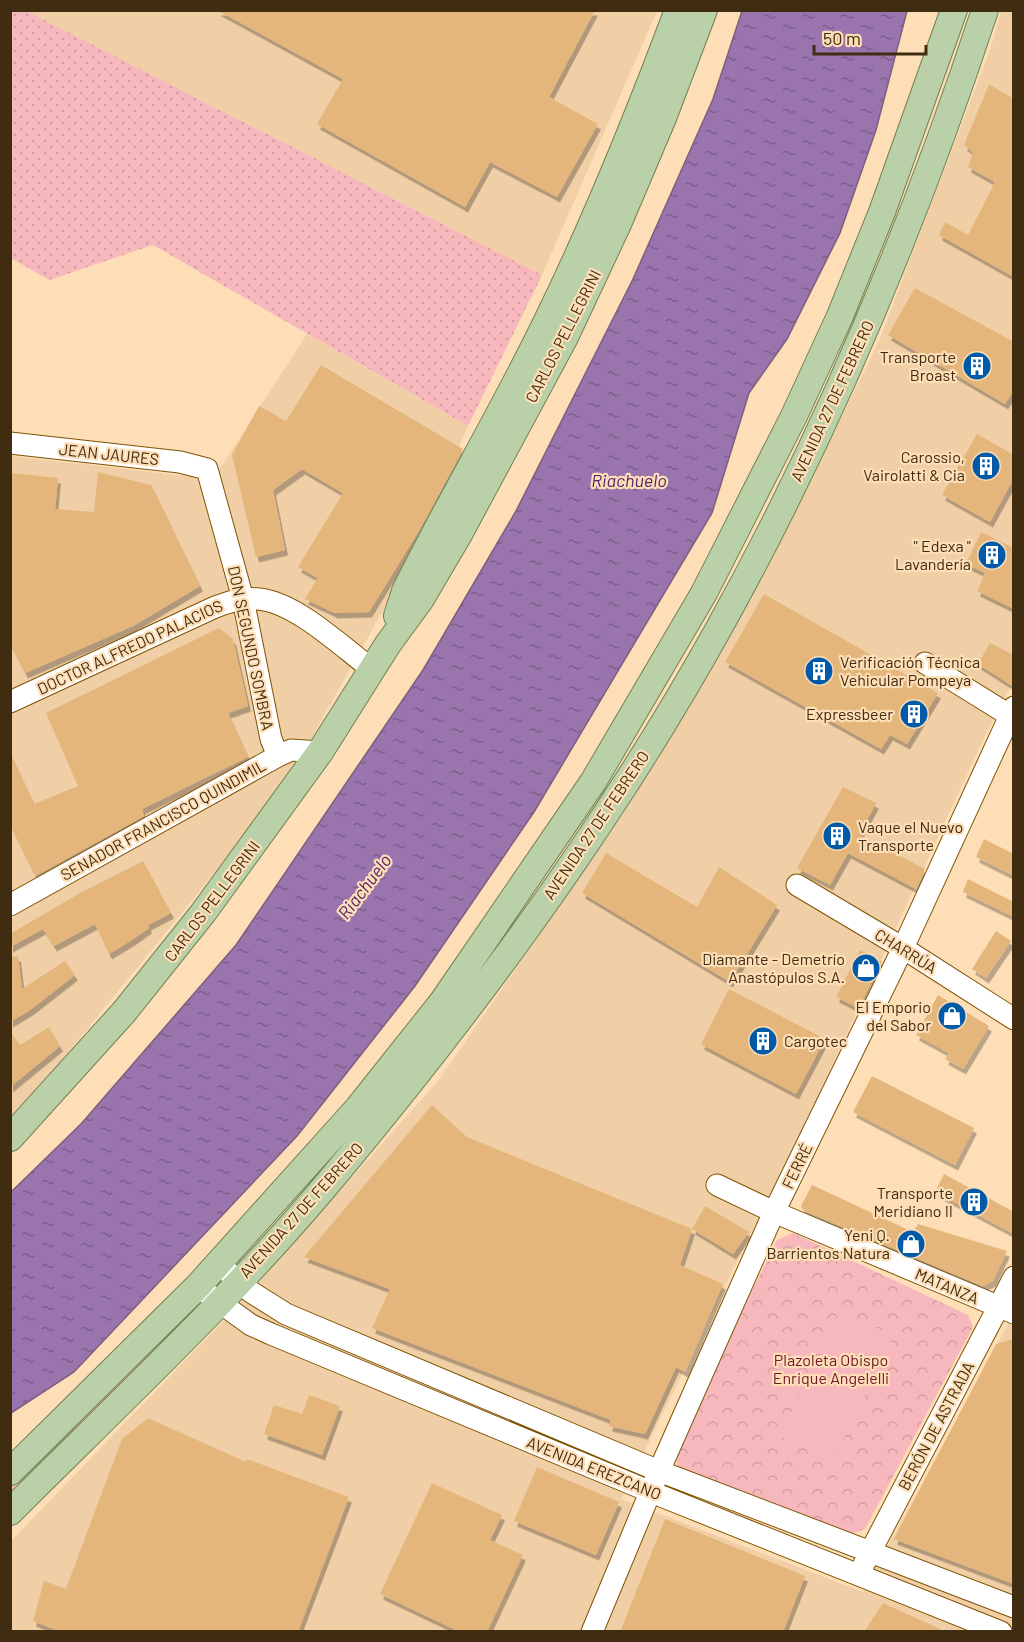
<svg xmlns="http://www.w3.org/2000/svg" width="1024" height="1642" viewBox="0 0 1024 1642" font-family="Barlow,sans-serif">
	<defs>
		<pattern id="grass-dots" width="8" height="8" patternUnits="userSpaceOnUse" patternTransform="scale(1.5)"><rect width="8" height="8" fill="#f6b8bd"/><path d="M2 2h.1M6 6h.1" fill="none" stroke="#d49ea1" stroke-width="1.8" stroke-linecap="round"/></pattern>
		<pattern id="forest-crowns" width="20" height="18" patternUnits="userSpaceOnUse" patternTransform="scale(1.5)"><rect width="20" height="18" fill="#f6b8bd"/><path d="M2 6a3 3 0 1 1 6 0M12 15a3 3 0 1 1 6 0" fill="none" stroke="#d49ea1"/></pattern>
		<pattern id="water-ripples" width="26" height="14" patternUnits="userSpaceOnUse" patternTransform="scale(1.5)"><rect width="26" height="14" fill="#9974ad"/><path d="M2 4q2-2 4 0t4 0M15 11q2-2 4 0t4 0" fill="none" stroke="#7e5f8b"/></pattern>
		<filter id="shadow"><feDropShadow dx="3" dy="5.5" stdDeviation="0" flood-color="#0004"/></filter>
	</defs>
	<rect width="100%" height="100%" fill="#fddeb7"/>
	<!-- built -->
	<path fill="#f1cfa6" d="M27 11H657L542 275Z
		M1001 11H1013V683L985 736 816 1100 621 1499 863 1592 1013 1315V1631H11L10 1542 233 1311 438 1081 624 813 768 566 879 341 990 50Z
		M307 334 468 426 385 607 284 787 37 1091 11 1118V456L213 479Z"/>
	<!-- grass -->
	<path fill="url(#grass-dots)" d="M27 11 542 275 468 426 153 245 49 280 11 258V11Z
		M190 1310 194 1313 11 1501V1482Z"/>
	<!-- forest -->
	<path fill="url(#forest-crowns)" d="M793 1233 968 1315 973 1327 865 1529 849 1535 679 1468 673 1452 777 1240Z"/>
	<!-- pitch -->
	<path fill="#f6b8bd" d="M842 1311 894 1336 832 1462 779 1436Z"/>
	<!-- water -->
	<path fill="url(#water-ripples)" stroke="#7e5e7e" stroke-width="1.5" d="M742 11H907L876 130 840 233 787 339 749 393 712 513 534 812 415 986 297 1136 74 1372 11 1413V1192L81 1124 236 945 423 670 516 511 633 279 713 99Z"/>
	<!-- building -->
	<path fill="#e4b67b" filter="url(#shadow)" d="M217 10H595L549 97 598 124 557 197 490 162 465 207 317 124 343 79Z
		M989 84 1014 99V277L939 235 945 222 968 235 995 182 968 167 973 152 964 145Z
		M915 288 1014 342V390L1005 404 888 335Z
		M321 365 463 449 417 534 369 612 335 613 305 599 318 578 298 567 343 493 302 469 273 490 285 550 256 557 232 455 259 406 286 421Z
		M977 434 1014 455V478L990 522 942 495Z
		M98 472 151 485 200 586 133 626 25 673 10 644V473L58 478 55 509 94 512Z
		M981 532 1014 548V609L977 591 985 573 966 564Z
		M764 594 938 693 907 744 890 735 881 749 725 662Z
		M219 628 233 639 248 706 228 713 248 757 142 809 144 816 35 876 10 825V753L34 804 78 786 46 713Z
		M990 643 1014 655V687L978 664Z
		M843 787 876 803 859 835 925 869 916 889 848 853 830 885 797 868Z
		M984 839 1014 854V876L976 857Z
		M606 853 697 907 719 867 777 905 730 982 582 893Z
		M143 861 171 913 148 925 149 928 132 940 109 954 95 924 54 946 43 929 10 947V934L80 893Z
		M968 879 1014 902V917L963 892Z
		M996 931 1011 941 986 978 972 969Z
		M860 950 882 961 858 1008 836 997Z
		M18 956 22 989 65 961 75 975 30 1010 10 1022V957Z
		M729 989 825 1039 796 1094 701 1044Z
		M938 995 989 1026 963 1069 945 1059 949 1053 916 1035Z
		M49 1027 60 1046 10 1087V1031L20 1045Z
		M872 1076 974 1128 955 1165 853 1112Z
		M432 1105 467 1137 692 1229 680 1265 723 1284 685 1372 676 1367 645 1434 609 1426 611 1420 372 1328 390 1289 304 1257Z
		M944 1174 1014 1212V1234L935 1192Z
		M812 1185 913 1232 918 1224 1007 1251 993 1281 983 1286 803 1210 801 1206Z
		M705 1206 749 1232 733 1254 692 1229Z
		M1014 1339V1584L894 1539 996 1344Z
		M309 1395 340 1406 322 1455 264 1434 274 1405 302 1414Z
		M148 1418 246 1462 247 1459 349 1497 298 1632H61L33 1621 44 1581 66 1589 122 1439Z
		M537 1467 619 1502 596 1555 514 1521Z
		M432 1483 502 1515 490 1540 523 1555 487 1632H460L380 1594Z
		M665 1519 805 1576 783 1632H620Z
		M883 1603 947 1632H864Z"/>
	<g fill="none" stroke-linecap="round" stroke-linejoin="round">
		<!-- minor casing -->
		<g stroke="#805302" stroke-width="23">
			<path id="minor" d="M10 443 180 462 207 469 243 599 271 739 278 756
				M925 663 1014 718
				M10 702 213 608C228 602 243 597 259 599 297 603 342 647 373 670
				M797 885 903 948 1014 1019
				M10 905 278 756 291 750 320 752
				M717 1185 774 1212 1014 1313
				M219 1264 251 1292 286 1314 659 1471 1014 1607
				M208 1294 251 1325 271 1334 651 1492 1001 1632
				M864 1564 1014 1277
				M592 1632 659 1471 774 1212 903 948 1014 707"/>
		</g>
		<!-- major casing -->
		<g stroke="#71824f" stroke-width="28">
			<path id="major" d="M397 616 405 591C450 501 501 415 545 325 595 223 638 117 678 10
				M10 1138 124 1012 203 913 320 752 388 644 421 599 458 536 565 337 618 224 663 118 704 10
				M10 1472 198 1286 358 1108 443 1001 593 782 704 593 794 416 840 316 882 212 954 10
				M10 1512C121 1401 238 1292 338 1171 479 1002 612 821 719 628 828 432 915 223 985 10"/>
		</g>
		<!-- minor -->
		<use href="#minor" stroke="#fff" stroke-width="21"/>
		<!-- major -->
		<use href="#major" stroke="#b9d0a9" stroke-width="26"/>
	</g>
	<!-- icons -->
	<defs>
		<g id="building-disc" transform="scale(1.5)"><circle r="9.5" fill="#005aa7" stroke="#fddeb7"/><path d="M-4-6H4V6H1V3H-1V6H-4ZM-2.5-4.3h1.7v1.8h-1.7ZM.8-4.3h1.7v1.8H.8ZM-2.5-1h1.7V.8h-1.7ZM.8-1h1.7V.8H.8Z" fill="#fff"/></g>
		<g id="shop-disc" transform="scale(1.5)"><circle r="9.5" fill="#005aa7" stroke="#fddeb7"/><path d="M-5-2.5h2.3a2.7 3.5 0 0 1 5.4 0H5L5.5 6h-11ZM-1.5-2.5h3a1.5 2.3 0 0 0-3 0Z" fill="#fff"/></g>
	</defs>
	<g fill-rule="evenodd">
		<use href="#building-disc" x="977" y="366"/>
		<use href="#building-disc" x="986" y="466"/>
		<use href="#building-disc" x="992" y="555"/>
		<use href="#building-disc" x="819" y="671"/>
		<use href="#building-disc" x="914" y="714"/>
		<use href="#building-disc" x="837" y="836"/>
		<use href="#shop-disc" x="866" y="968"/>
		<use href="#shop-disc" x="952" y="1016"/>
		<use href="#building-disc" x="763" y="1041"/>
		<use href="#building-disc" x="974" y="1202"/>
		<use href="#shop-disc" x="911" y="1244"/>
	</g>
	<g text-anchor="middle" stroke-width="4.5" stroke-linejoin="round" paint-order="stroke">
		<!-- street labels -->
		<g font-size="16" fill="#402c11" stroke="#fddeb7">
			<text transform="translate(563 336) rotate(-63)" y="6">CARLOS PELLEGRINI</text>
			<text transform="translate(832 401) rotate(-65)" y="6">AVENIDA 27 DE FEBRERO</text>
			<text transform="translate(109 454) rotate(6)" y="6">JEAN JAURES</text>
			<text transform="translate(130 647) rotate(-25)" y="6">DOCTOR ALFREDO PALACIOS</text>
			<text transform="translate(251 648) rotate(78)" y="6">DON SEGUNDO SOMBRA</text>
			<text transform="translate(163 820) rotate(-29)" y="6">SENADOR FRANCISCO QUINDIMIL</text>
			<text transform="translate(596 825) rotate(-56)" y="6">AVENIDA 27 DE FEBRERO</text>
			<text transform="translate(212 901) rotate(-53)" y="6">CARLOS PELLEGRINI</text>
			<text transform="translate(906 951) rotate(32)" y="6">CHARRÚA</text>
			<text transform="translate(797 1166) rotate(-64)" y="6">FERRÉ</text>
			<text transform="translate(301 1210) rotate(-48)" y="6">AVENIDA 27 DE FEBRERO</text>
			<text transform="translate(947 1286) rotate(23)" y="6">MATANZA</text>
			<text transform="translate(936 1426) rotate(-62)" y="6">BERÓN DE ASTRADA</text>
			<text transform="translate(594 1468) rotate(22)" y="6">AVENIDA EREZCANO</text>
		</g>
		<!-- poi labels -->
		<g font-size="16" fill="#402c11" stroke="#fddeb7" text-anchor="end">
			<text x="956" y="363">Transporte<tspan x="956" dy="18">Broast</tspan></text>
			<text x="965" y="463">Carossio,<tspan x="965" dy="18">Vairolatti &amp; Cia</tspan></text>
			<text x="971" y="552">'' Edexa ''<tspan x="971" dy="18">Lavandería</tspan></text>
			<text x="840" y="668" text-anchor="start">Verificación Técnica<tspan x="840" dy="18">Vehicular Pompeya</tspan></text>
			<text x="893" y="720">Expressbeer</text>
			<text x="858" y="833" text-anchor="start">Vaque el Nuevo<tspan x="858" dy="18">Transporte</tspan></text>
			<text x="845" y="965">Diamante - Demetrío<tspan x="845" dy="18">Anastópulos S.A.</tspan></text>
			<text x="931" y="1013">El Emporio<tspan x="931" dy="18">del Sabor</tspan></text>
			<text x="784" y="1047" text-anchor="start">Cargotec</text>
			<text x="953" y="1199">Transporte<tspan x="953" dy="18">Meridiano II</tspan></text>
			<text x="890" y="1241">Yeni Q.<tspan x="890" dy="18">Barrientos Natura</tspan></text>
		</g>
		<!-- park labels -->
		<g font-size="16" fill="#71172c" stroke="#fddeb7">
			<text x="831" y="1366">Plazoleta Obispo<tspan x="831" dy="18">Enrique Angelelli</tspan></text>
		</g>
		<!-- water labels -->
		<g font-size="18" font-style="italic" fill="#53246a" stroke="#fddeb7">
			<text x="629" y="487">Riachuelo</text>
			<text transform="translate(365 887) rotate(-53)" y="6">Riachuelo</text>
		</g>
	</g>
	<!-- border -->
	<rect width="1024" height="1642" fill="none" stroke="#402c11" stroke-width="24"/>
	<!-- scale -->
	<path d="M814 45v9h112v-9" fill="none" stroke="#402c11" stroke-width="3"/>
	<text x="823" y="45" font-size="18" fill="#402c11" stroke="#fddeb7" stroke-width="4.5" paint-order="stroke">50 m</text>
</svg>
